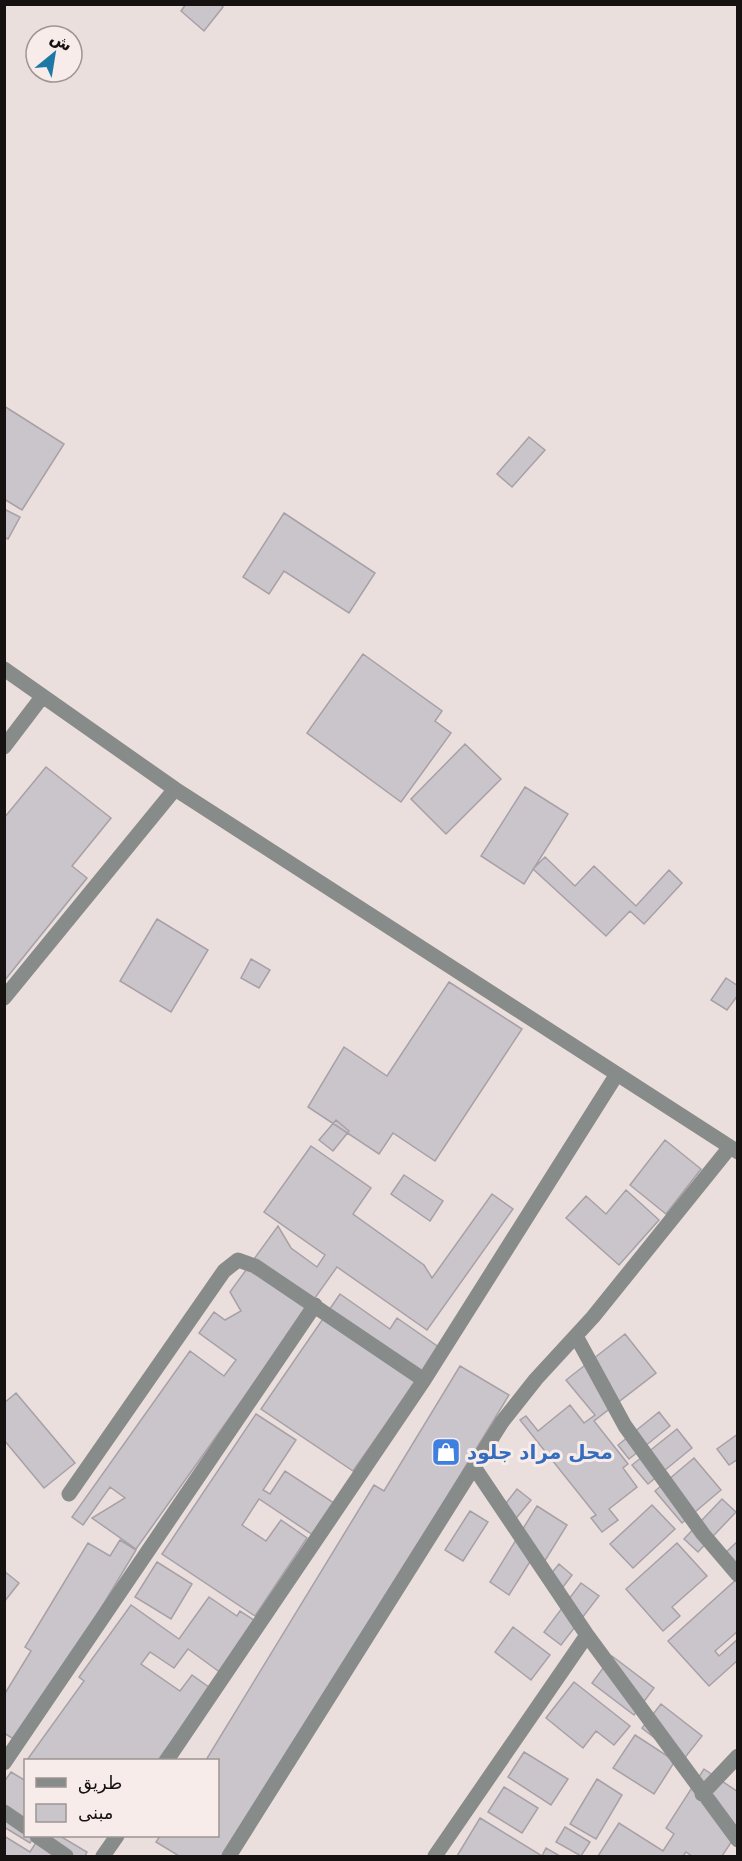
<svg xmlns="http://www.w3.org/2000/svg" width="742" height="1861" viewBox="0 0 742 1861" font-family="'DejaVu Sans',Cairo,sans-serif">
	<rect width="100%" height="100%" fill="#eadfdc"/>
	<!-- building -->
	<path fill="#cac4cb" stroke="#a7a0a7" stroke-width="1.5" d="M186 4H220L223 7 204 31 181 11Z
		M4 406 64 444 22 510 4 499Z
		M529 437 545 450 512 487 497 474Z
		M4 509 20 517 8 539 4 537Z
		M284 513 375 573 349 613 284 571 269 594 243 577Z
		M363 654 442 711 435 721 451 733 401 802 307 733Z
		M465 744 501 779 446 834 411 799Z
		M46 767 111 818 72 866 87 878 4 981V818Z
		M525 787 568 814 524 884 481 856Z
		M545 857 575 886 594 866 636 906 669 870 682 883 644 924 630 911 606 936 533 869Z
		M157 919 208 950 171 1012 120 981Z
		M251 959 270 970 259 988 241 978Z
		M726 978 738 986V995L727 1010 711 1000Z
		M449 982 522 1029 435 1161 393 1133 379 1154 308 1107 344 1047 387 1076Z
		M336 1120 349 1131 333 1151 319 1140Z
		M665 1140 701 1169 666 1214 630 1185Z
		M311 1146 371 1188 353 1214 424 1265 432 1278 492 1194 513 1209 427 1330 337 1267 136 1549 92 1518 125 1498 110 1487 83 1525 72 1517 190 1351 224 1376 236 1360 199 1333 214 1312 225 1320 241 1311 230 1292 278 1226 291 1248 317 1267 325 1255 264 1212Z
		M404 1175 443 1201 430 1221 391 1194Z
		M626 1190 659 1220 619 1265 566 1218 586 1196 606 1214Z
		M340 1294 390 1329 397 1318 440 1348 353 1471 261 1409Z
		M625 1334 656 1373 594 1421 628 1464 623 1468 637 1487 609 1509 618 1520 602 1532 591 1518 596 1515 520 1420 526 1416 538 1431 570 1405 584 1423 595 1415 566 1380Z
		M460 1366 509 1395 228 1856H179L156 1842 160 1836H218V1760H206L374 1485 384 1491Z
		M16 1393 75 1463 44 1488 4 1440V1403Z
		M659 1412 670 1426 629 1459 618 1445Z
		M256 1414 296 1440 263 1490 270 1494 285 1471 334 1503 313 1535 259 1499 242 1525 266 1541 281 1520 307 1538 255 1616 162 1554Z
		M677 1429 692 1448 648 1484 632 1465Z
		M738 1434V1459L729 1465 717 1449Z
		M694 1458 721 1490 682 1523 655 1491Z
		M517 1489 531 1500 513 1522 500 1511Z
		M722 1499 736 1512 698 1552 684 1539Z
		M652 1505 675 1529 633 1568 610 1544Z
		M537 1506 567 1525 541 1567 531 1560 509 1595 490 1582Z
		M470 1511 488 1522 463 1561 445 1550Z
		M120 1540 136 1550 20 1743 4 1733V1695L31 1651 25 1647 88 1543 110 1556Z
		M738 1541V1568L724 1554Z
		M677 1543 707 1576 672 1607 680 1616 663 1631 626 1589Z
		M157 1562 192 1584 171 1619 135 1597Z
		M559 1564 572 1575 563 1587 550 1575Z
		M4 1571 19 1583 4 1602Z
		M738 1578V1631L715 1651 719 1656 738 1639V1660L709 1686 668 1641Z
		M581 1583 599 1596 561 1645 544 1632Z
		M209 1597 237 1616 240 1611 257 1622 221 1673 188 1649 174 1668 150 1652 141 1664 180 1691 192 1675 210 1688 158 1760H27L84 1681 79 1677 131 1605 179 1639Z
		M513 1627 550 1655 531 1680 495 1652Z
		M612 1656 654 1688 634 1715 592 1683Z
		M574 1682 630 1726 614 1745 596 1731 583 1748 546 1718Z
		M661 1704 702 1736 683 1760 642 1728Z
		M635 1735 675 1761 654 1794 613 1768Z
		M524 1752 568 1779 551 1805 508 1777Z
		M704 1769 738 1792V1832L722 1856H692L686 1852 683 1856H598L619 1823 663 1851 674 1834 666 1828Z
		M11 1772 26 1781V1836H34L30 1843 4 1827V1782Z
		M597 1779 622 1795 596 1839 570 1824Z
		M504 1787 538 1808 522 1833 488 1812Z
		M480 1818 542 1856 546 1848 560 1856H457Z
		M565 1827 590 1842 581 1856 556 1842Z
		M4 1836 30 1852 40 1836H60L87 1852 85 1856H4Z"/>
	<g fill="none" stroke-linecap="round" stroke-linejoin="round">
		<!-- minor -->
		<path stroke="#878b8a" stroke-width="15" d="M4 669 175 789 738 1152
			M4 747 42 697
			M4 998 175 789
			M576 1336 625 1426 703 1534 738 1575
			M474 1467 587 1635 738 1840
			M69 1494 224 1271 238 1260 255 1266 424 1380
			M167 1760 424 1380 617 1074
			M4 1763 315 1305
			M702 1794 738 1756
			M4 1812 26 1827
			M37 1836 66 1856
			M103 1856 117 1836
			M229 1856 502 1422 536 1379 593 1317 730 1147
			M435 1856 587 1635"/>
	</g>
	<!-- icons -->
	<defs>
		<g id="shop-square" transform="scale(1.5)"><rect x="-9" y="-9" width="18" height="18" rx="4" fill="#3f7fe0" stroke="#f7ece9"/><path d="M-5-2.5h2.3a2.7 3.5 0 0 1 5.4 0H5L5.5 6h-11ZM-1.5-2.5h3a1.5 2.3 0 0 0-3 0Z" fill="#fff"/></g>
	</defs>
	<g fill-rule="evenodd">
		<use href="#shop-square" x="446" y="1452"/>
	</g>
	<g text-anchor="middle" stroke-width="6" stroke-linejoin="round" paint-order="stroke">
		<!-- shop labels -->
		<g font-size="20" font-weight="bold" fill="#366cbe" stroke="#f7ece9" text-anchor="start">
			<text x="467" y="1459">محل مراد جلود</text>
		</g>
	</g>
	<!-- border -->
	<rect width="742" height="1861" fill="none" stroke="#161211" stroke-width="12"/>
	<!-- legend -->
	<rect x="24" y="1759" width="195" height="78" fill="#f7ece9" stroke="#9d9593" stroke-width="1.5"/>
	<rect x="36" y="1778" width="30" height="9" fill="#878b8a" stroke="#9d9593" stroke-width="1.5"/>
	<text x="78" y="1789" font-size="18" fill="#161211">طريق</text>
	<rect x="36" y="1804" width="30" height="18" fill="#cac4cb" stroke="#9d9593" stroke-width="1.5"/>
	<text x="78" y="1819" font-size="18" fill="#161211">مبنى</text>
	<!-- north arrow -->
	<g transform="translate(54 54) rotate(30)"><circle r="28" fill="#f7ece9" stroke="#9d9593" stroke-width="1.5"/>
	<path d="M0-4.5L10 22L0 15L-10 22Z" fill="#1e78a6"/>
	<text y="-9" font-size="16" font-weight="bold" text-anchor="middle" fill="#161211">ش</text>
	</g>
</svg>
